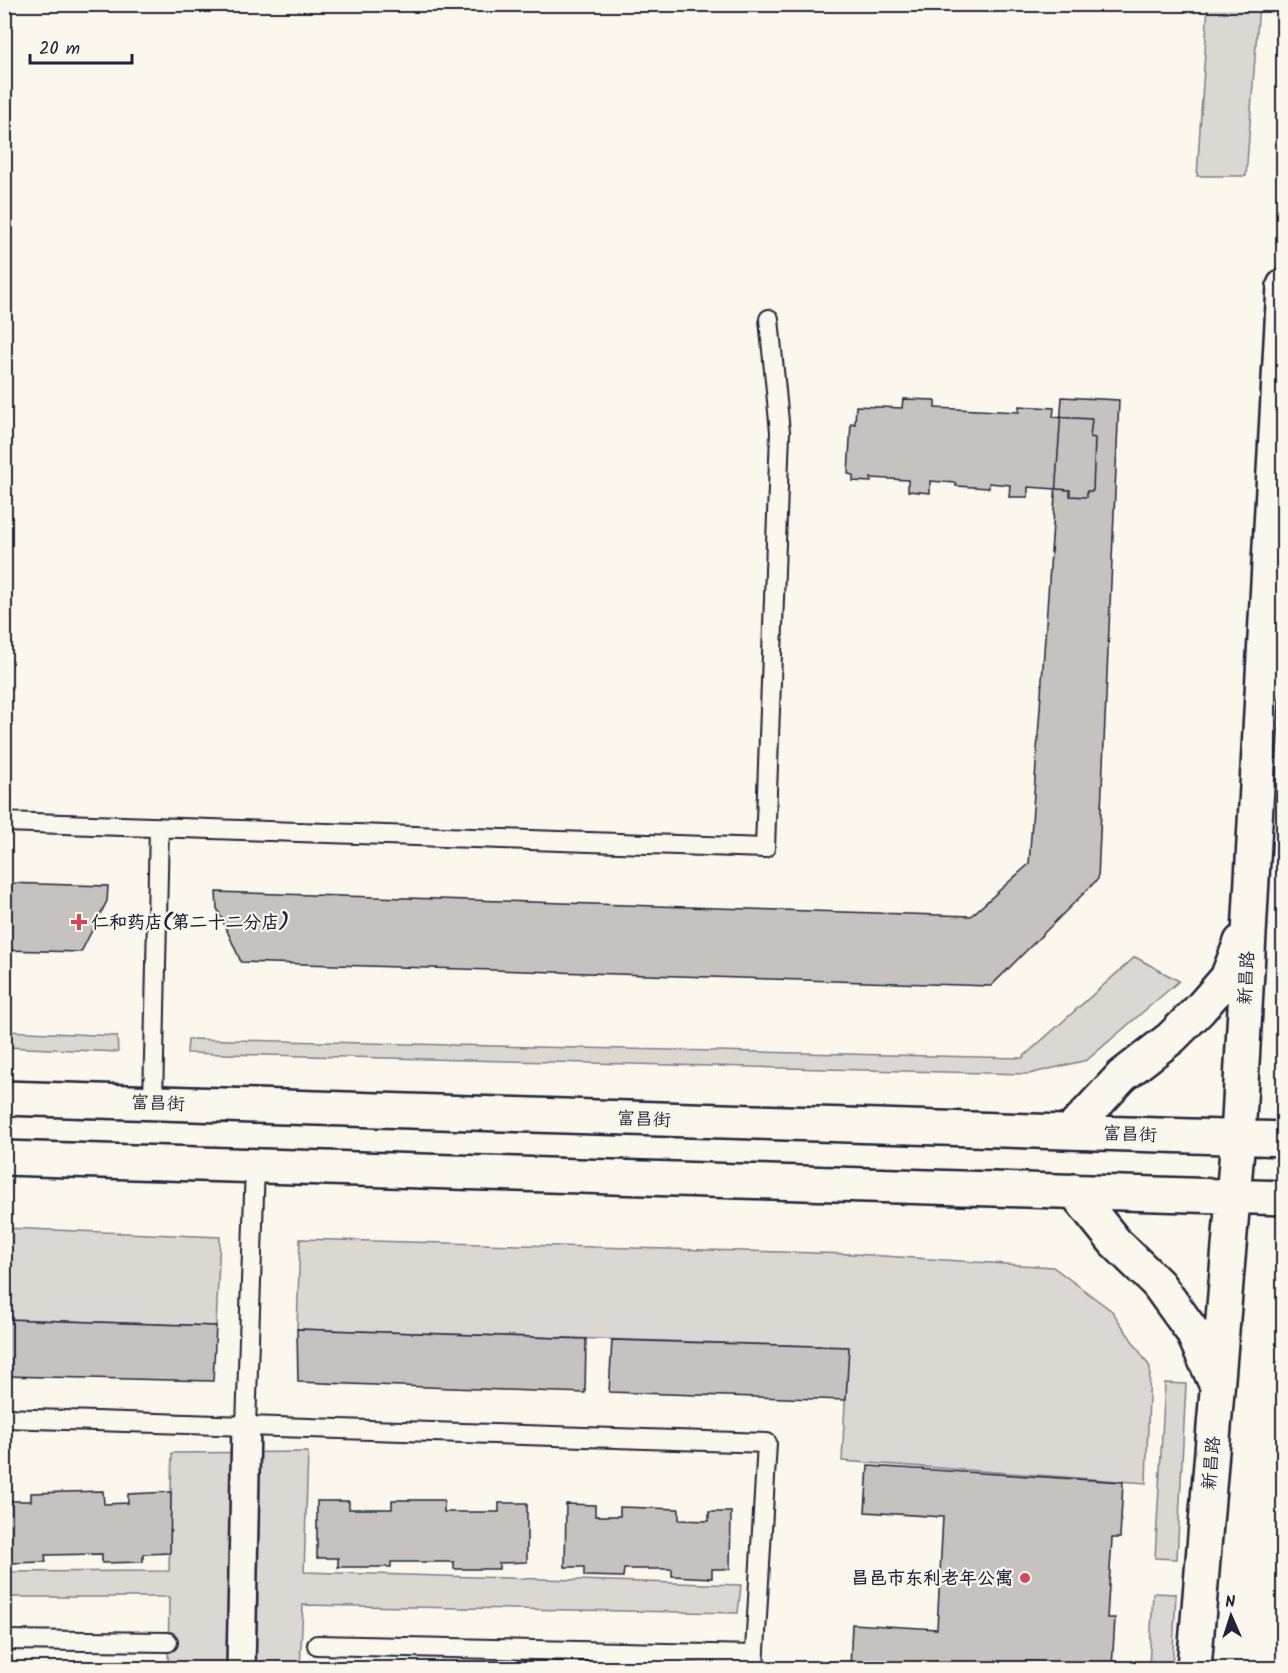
<svg xmlns="http://www.w3.org/2000/svg" width="1288" height="1673" viewBox="0 0 1288 1673" font-family="Kalam,'LXGW WenKai TC',sans-serif">
	<rect width="100%" height="100%" fill="#fbf7ec"/>
	<filter id="ink" filterUnits="userSpaceOnUse"><feTurbulence type="fractalNoise" baseFrequency=".0167" numOctaves="2"/><feDisplacementMap in="SourceGraphic" scale="12" xChannelSelector="R" yChannelSelector="G"/><feConvolveMatrix kernelMatrix="1 2 1 2 8 2 1 2 1" color-interpolation-filters="sRGB"/></filter>
	<g filter="url(#ink)">
		<!-- green -->
		<path fill="#dbd8d3" stroke="#7e7d87" stroke-width="1.5" d="M1208 5H1259L1246 176H1197Z
			M1135 957 1179 981 1087 1060 1029 1074 187 1053 188 1039 1022 1058Z
			M5 1031 117 1036 118 1052 5 1047Z
			M5 1228 220 1237 216 1326 5 1319Z
			M300 1239 853 1254 1053 1267 1112 1311 1150 1367 1146 1483 842 1461 848 1347 297 1329Z
			M1165 1383 1186 1384 1177 1559 1155 1558Z
			M308 1452 304 1572 741 1585 738 1613 303 1605 300 1668H168L169 1597H5L4 1572 169 1571 172 1453Z
			M1153 1593 1176 1594 1172 1668H1149Z"/>
		<!-- building -->
		<path fill="#c6c2c0" stroke="#22223b" stroke-width="1.5" d="M1062 397 1119 400 1098 879 991 986 241 962 217 908 216 892 971 916 1029 864Z
			M903 399 935 400V408L1019 412V406L1054 408 1053 417 1092 419 1090 437 1095 438 1093 491H1087V497L1070 496V490L1028 487V497H1009L1010 485 989 483V488L956 486V483L930 481V493L908 491V480L871 478V482L853 481V475L848 474 851 423 855 424 856 406 902 408Z
			M4 883 108 886 107 901 81 952 4 950Z
			M4 1319 216 1326 213 1381 4 1376Z
			M297 1329 586 1339 585 1393 298 1382Z
			M612 1340 849 1347 846 1400 609 1392Z
			M868 1466 1123 1482 1120 1538H1112L1107 1618H1115L1112 1668H850L852 1624 937 1629 943 1517 865 1512Z
			M4 1491 5 1501H31V1493L103 1491 104 1504 128 1503V1494L171 1492 170 1553 143 1554V1562L102 1563V1554L45 1555 46 1562 8 1563V1554H4Z
			M392 1500H444V1512H499V1503H527V1562L499 1563V1569H454V1562H391V1567H338V1558H317V1501H349V1509H392Z
			M566 1504 595 1505V1516H620V1507L679 1509V1520L709 1521V1512H731L730 1569H712V1578L672 1576V1569H624L623 1577 584 1576V1567H565Z
			M99 1664V1668H26V1666Z
			M165 1666V1668H123V1667Z"/>
		<g fill="none" stroke-linecap="round" stroke-linejoin="round">
			<!-- service casing -->
			<g stroke="#22223b" stroke-width="22">
				<path id="service" d="M4 822 765 848 780 432 769 319
					M153 1103 159 827
					M4 1418 767 1443 754 1668
					M246 1426 255 1166
					M4 1640 168 1642
					M317 1645 754 1655"/>
			</g>
			<!-- pedestrian casing -->
			<g stroke="#22223b" stroke-width="32">
				<path id="pedestrian" d="M241 1668 246 1426"/>
			</g>
			<!-- primary casing -->
			<g stroke="#22223b" stroke-width="38">
				<path id="primary" d="M4 1098 1284 1139
					M1070 1132 1122 1076 1171 1038 1200 1009 1227 978 1241 942
					M4 1158 1284 1198
					M1074 1191 1115 1242 1158 1284 1192 1331 1216 1384
					M1194 1668 1238 1138 1284 286"/>
			</g>
			<!-- service -->
			<use href="#service" stroke="#fbf7ec" stroke-width="18"/>
			<!-- pedestrian -->
			<use href="#pedestrian" stroke="#fbf7ec" stroke-width="27"/>
			<!-- primary -->
			<use href="#primary" stroke="#fbf7ec" stroke-width="33"/>
		</g>
	</g>
	<!-- markers -->
	<g fill="#d1495b" stroke="#fbf7ec" stroke-width="2">
		<path d="M76 913h6v6h6v6h-6v6h-6v-6h-6v-6h6z"/>
		<circle cx="1025" cy="1578" r="6"/>
	</g>
	<g text-anchor="middle" stroke-width="4.5" stroke-linejoin="round" paint-order="stroke">
		<!-- poi labels -->
		<g font-size="18" font-weight="bold" fill="#22223b" stroke="#fbf7ec" text-anchor="start">
			<text x="91" y="928">仁和药店(第二十二分店)</text>
			<text x="1013" y="1584" text-anchor="end">昌邑市东利老年公寓</text>
		</g>
		<!-- street labels -->
		<g font-size="18" fill="#22223b" stroke="#fbf7ec">
			<text transform="translate(1246 978) rotate(-87)" y="6">新昌路</text>
			<text transform="translate(158 1103) rotate(2)" y="6">富昌街</text>
			<text transform="translate(644 1119) rotate(2)" y="6">富昌街</text>
			<text transform="translate(1130 1134) rotate(2)" y="6">富昌街</text>
			<text transform="translate(1211 1463) rotate(-85)" y="6">新昌路</text>
		</g>
	</g>
	<!-- margin -->
	<rect width="1288" height="1673" fill="none" stroke="#fbf7ec" stroke-width="24"/>
	<rect x="12" y="12" width="1264" height="1649" fill="none" stroke="#22223b" stroke-width="2" filter="url(#ink)"/>
	<!-- north arrow -->
	<g transform="translate(1231 1616) rotate(357)" stroke="#fbf7ec" stroke-width="4.5" paint-order="stroke">
	<path d="M0-4.5L10 22L0 15L-10 22Z" fill="#22223b"/>
	<text y="-9" font-size="16" font-weight="bold" text-anchor="middle" fill="#22223b">N</text>
	</g>
	<!-- scale -->
	<path d="M30 54v9h102v-9" fill="none" stroke="#22223b" stroke-width="3"/>
	<text x="39" y="54" font-size="18" fill="#22223b" stroke="#fbf7ec" stroke-width="4.5" paint-order="stroke">20 m</text>
</svg>
